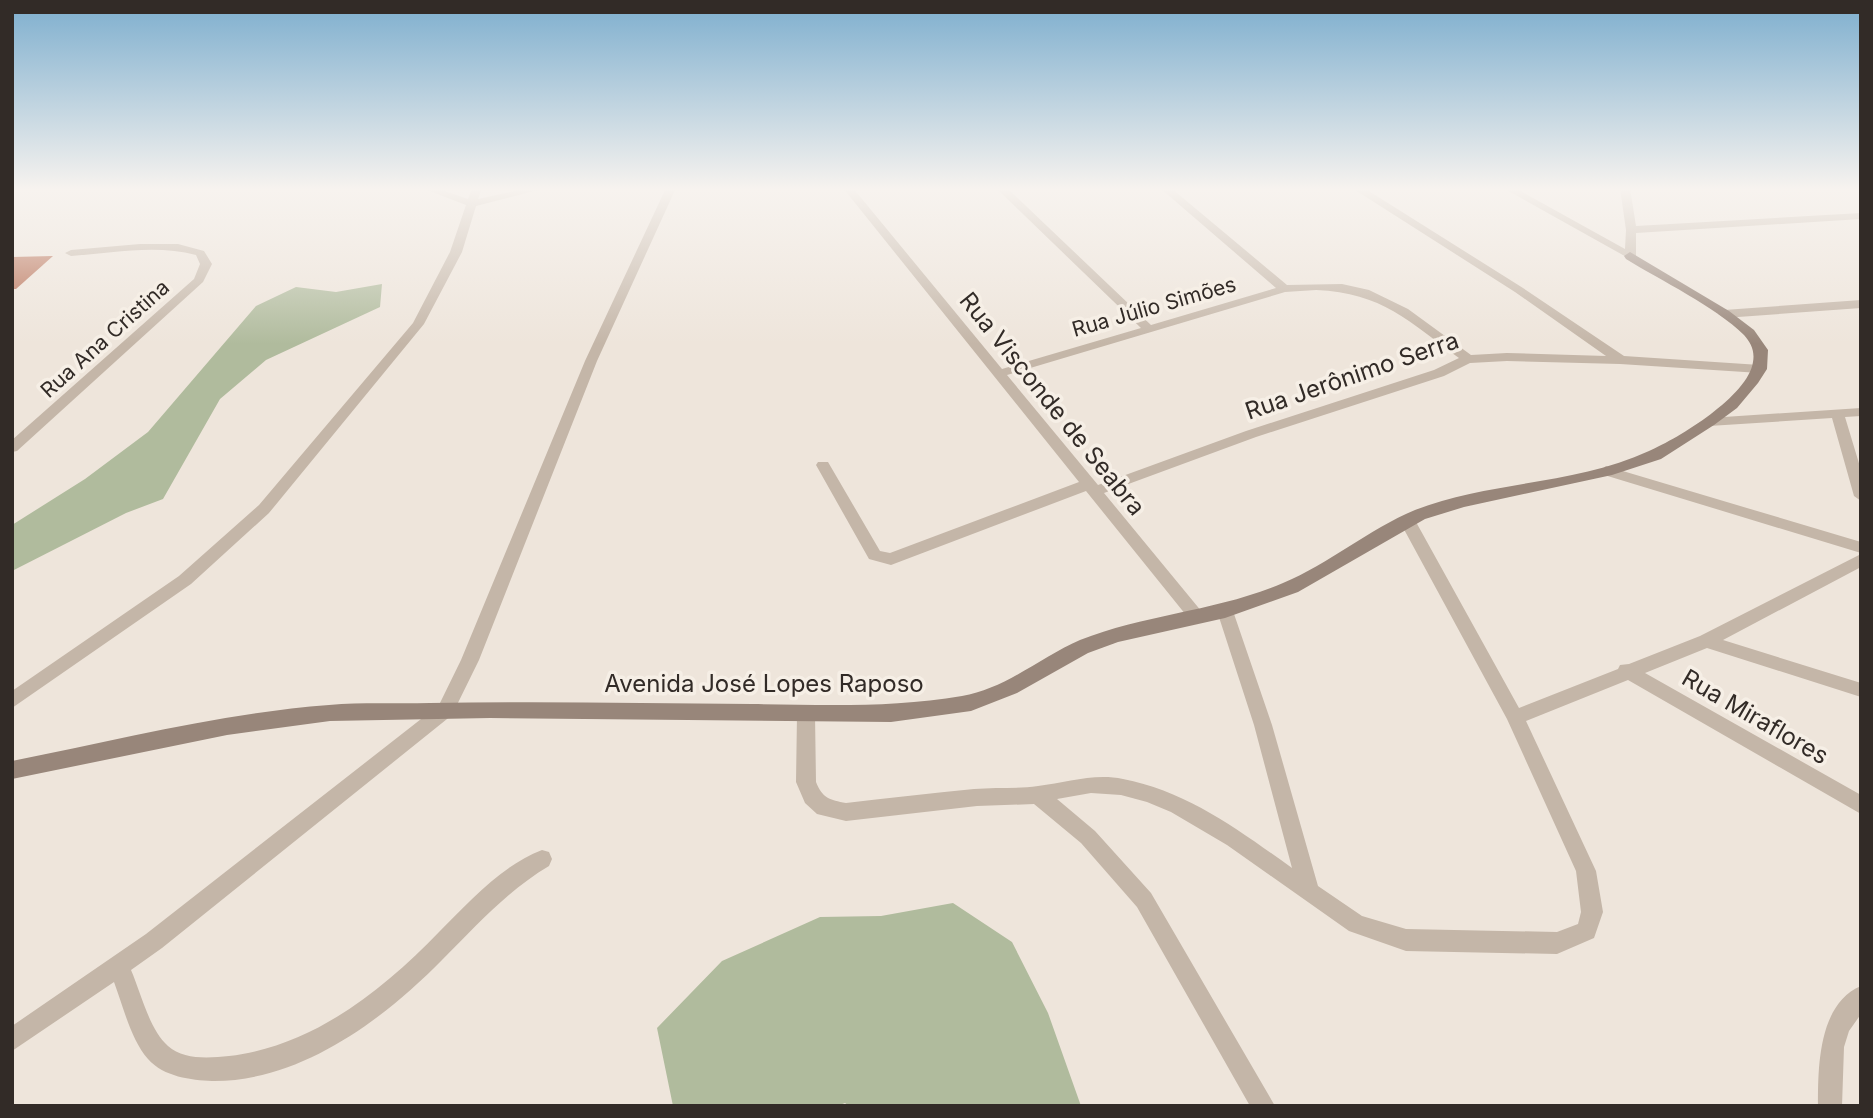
<svg xmlns="http://www.w3.org/2000/svg" width="1873" height="1118" viewBox="0 0 1873 1118" font-family="Inter,sans-serif">
	<rect width="100%" height="100%" fill="#eee5db"/>
	<!-- green -->
	<path fill="#b0bb9d" d="M382 284 380 307 266 360 220 399 163 499 126 513 12 571V525L85 479 148 432 256 306 296 287 336 292Z
		M953 903 1012 942 1048 1013 1081 1106H849L845 1103 837 1106H673L657 1028 722 961 820 917 881 916Z"/>
	<!-- building -->
	<path fill="#b66c51" d="M53 256 16 289H12V257Z"/>
	<g fill="none" stroke-linecap="round" stroke-linejoin="round">
		<!-- street -->
		<path fill="#c4b6a8" fill-rule="evenodd" d="M422 188H436L468 199 472 188H482L478 199 529 188H546L476 206 462 252 424 324 269 513 191 584 12 708V691L179 576 259 505 413 323 450 252 466 205Z
			M666 188H676L597 361 479 660 452 715 162 948 131 970C141 993 149 1029 168 1046 183 1060 209 1058 229 1056 313 1046 382 991 439 932 470 901 501 866 542 850L549 852 552 859 549 866C507 891 477 925 442 960 383 1020 300 1082 212 1081 191 1080 164 1077 148 1059 131 1040 123 1006 114 982L12 1051V1026L146 934 439 705 461 660 585 361Z
			M843 188H853L1002 369 1141 328 996 188H1007L1151 325 1276 288 1160 188H1171L1287 285 1342 284 1369 290 1408 309 1471 355 1507 353 1606 356 1515 292 1352 188H1364L1523 288 1624 356 1760 365 1766 369 1760 373 1620 364 1507 361 1470 363 1444 376 1256 437 1104 493 1202 612 1204 616 1202 620H1190L1086 491 891 565 869 559 816 465 818 462H828L880 551 890 553 1079 482ZM1316 290C1383 293 1408 321 1459 358L1434 370 1246 431 1098 485 1007 375 1285 292Z
			M1503 188H1515L1625 249 1626 230 1620 188H1630L1636 226 1861 213V219L1636 233V256L1630 259Z
			M140 244H178L204 251 212 264 203 282 17 451 12 452V440L194 279 200 264 196 255C156 244 112 253 71 256L65 253 71 250Z
			M1861 300V308L1724 318 1718 314 1724 310Z
			M1861 408V416L1845 417 1861 470V501L1854 496 1832 418 1709 426 1702 422 1709 418Z
			M1606 466 1861 542V553L1601 474 1599 471Z
			M1408 517 1416 522 1519 708 1618 669 1620 665 1629 664 1700 636 1861 554V567L1723 640 1861 683V697L1707 648 1645 673 1861 795V814L1628 680 1526 721 1596 871 1603 912 1594 938 1557 954 1406 951 1349 931 1227 845 1171 812 1147 802 1121 795 1091 793 1057 799 1095 831 1151 893 1275 1106H1250L1137 907 1081 843 1034 804 977 806 846 821 817 814 805 803 796 782 797 715 800 710 806 708 812 710 815 715 816 782C822 798 830 800 846 803 889 798 931 793 974 789 995 787 1017 789 1038 786 1067 783 1093 773 1123 779 1187 791 1240 831 1292 868L1254 725 1217 611 1219 607H1231L1233 611 1272 725 1318 886 1362 916 1406 929 1557 932 1578 924 1581 912 1576 871 1507 719 1400 522Z
			M1861 986V1014L1849 1031 1844 1047 1842 1106H1818C1818 1068 1818 1004 1861 986Z"/>
		<!-- secondary -->
		<path fill="#98867a" fill-rule="evenodd" d="M1630 252 1729 311 1754 330 1768 350 1767 369 1758 383 1737 408 1714 425 1661 459 1612 475 1464 507 1425 519 1298 592 1225 618 1118 642 1088 653 1017 693 971 711 891 722 490 718 330 721 227 735 12 779V761C117 740 223 713 329 705 362 702 396 704 430 703 537 701 644 703 752 704 823 705 892 708 962 696 1005 689 1041 657 1080 640 1146 614 1218 611 1283 583 1329 564 1369 529 1415 510 1490 481 1576 485 1649 451 1679 438 1748 396 1753 362 1755 351 1751 343 1744 335 1716 307 1660 280 1626 259L1624 256Z"/>
	</g>
	<!-- sky -->
	<linearGradient id="sky" x2="0" y2="1"><stop stop-color="#7daece"/><stop offset="0.55" stop-color="#f7f3ef"/><stop offset="1" stop-color="#f7f3ef" stop-opacity="0"/></linearGradient>
	<rect width="1873" height="344" fill="url(#sky)"/>
	<g text-anchor="middle" stroke-width="7" stroke-linejoin="round" paint-order="stroke">
		<!-- far-street labels -->
		<g font-size="21" fill="#322b27" stroke="#f6efe6">
			<text transform="translate(1154 307) rotate(-16)" y="7">Rua Júlio Simões</text>
			<text transform="translate(105 339) rotate(-42)" y="7">Rua Ana Cristina</text>
		</g>
		<!-- street labels -->
		<g font-size="24" fill="#322b27" stroke="#f6efe6">
			<text transform="translate(1352 376) rotate(-19)" y="8">Rua Jerônimo Serra</text>
			<text transform="translate(1052 404) rotate(51)" y="8">Rua Visconde de Seabra</text>
			<text x="764" y="692">Avenida José Lopes Raposo</text>
			<text transform="translate(1755 717) rotate(30)" y="8">Rua Miraflores</text>
		</g>
	</g>
	<!-- border -->
	<rect width="1873" height="1118" fill="none" stroke="#322b27" stroke-width="28"/>
</svg>
